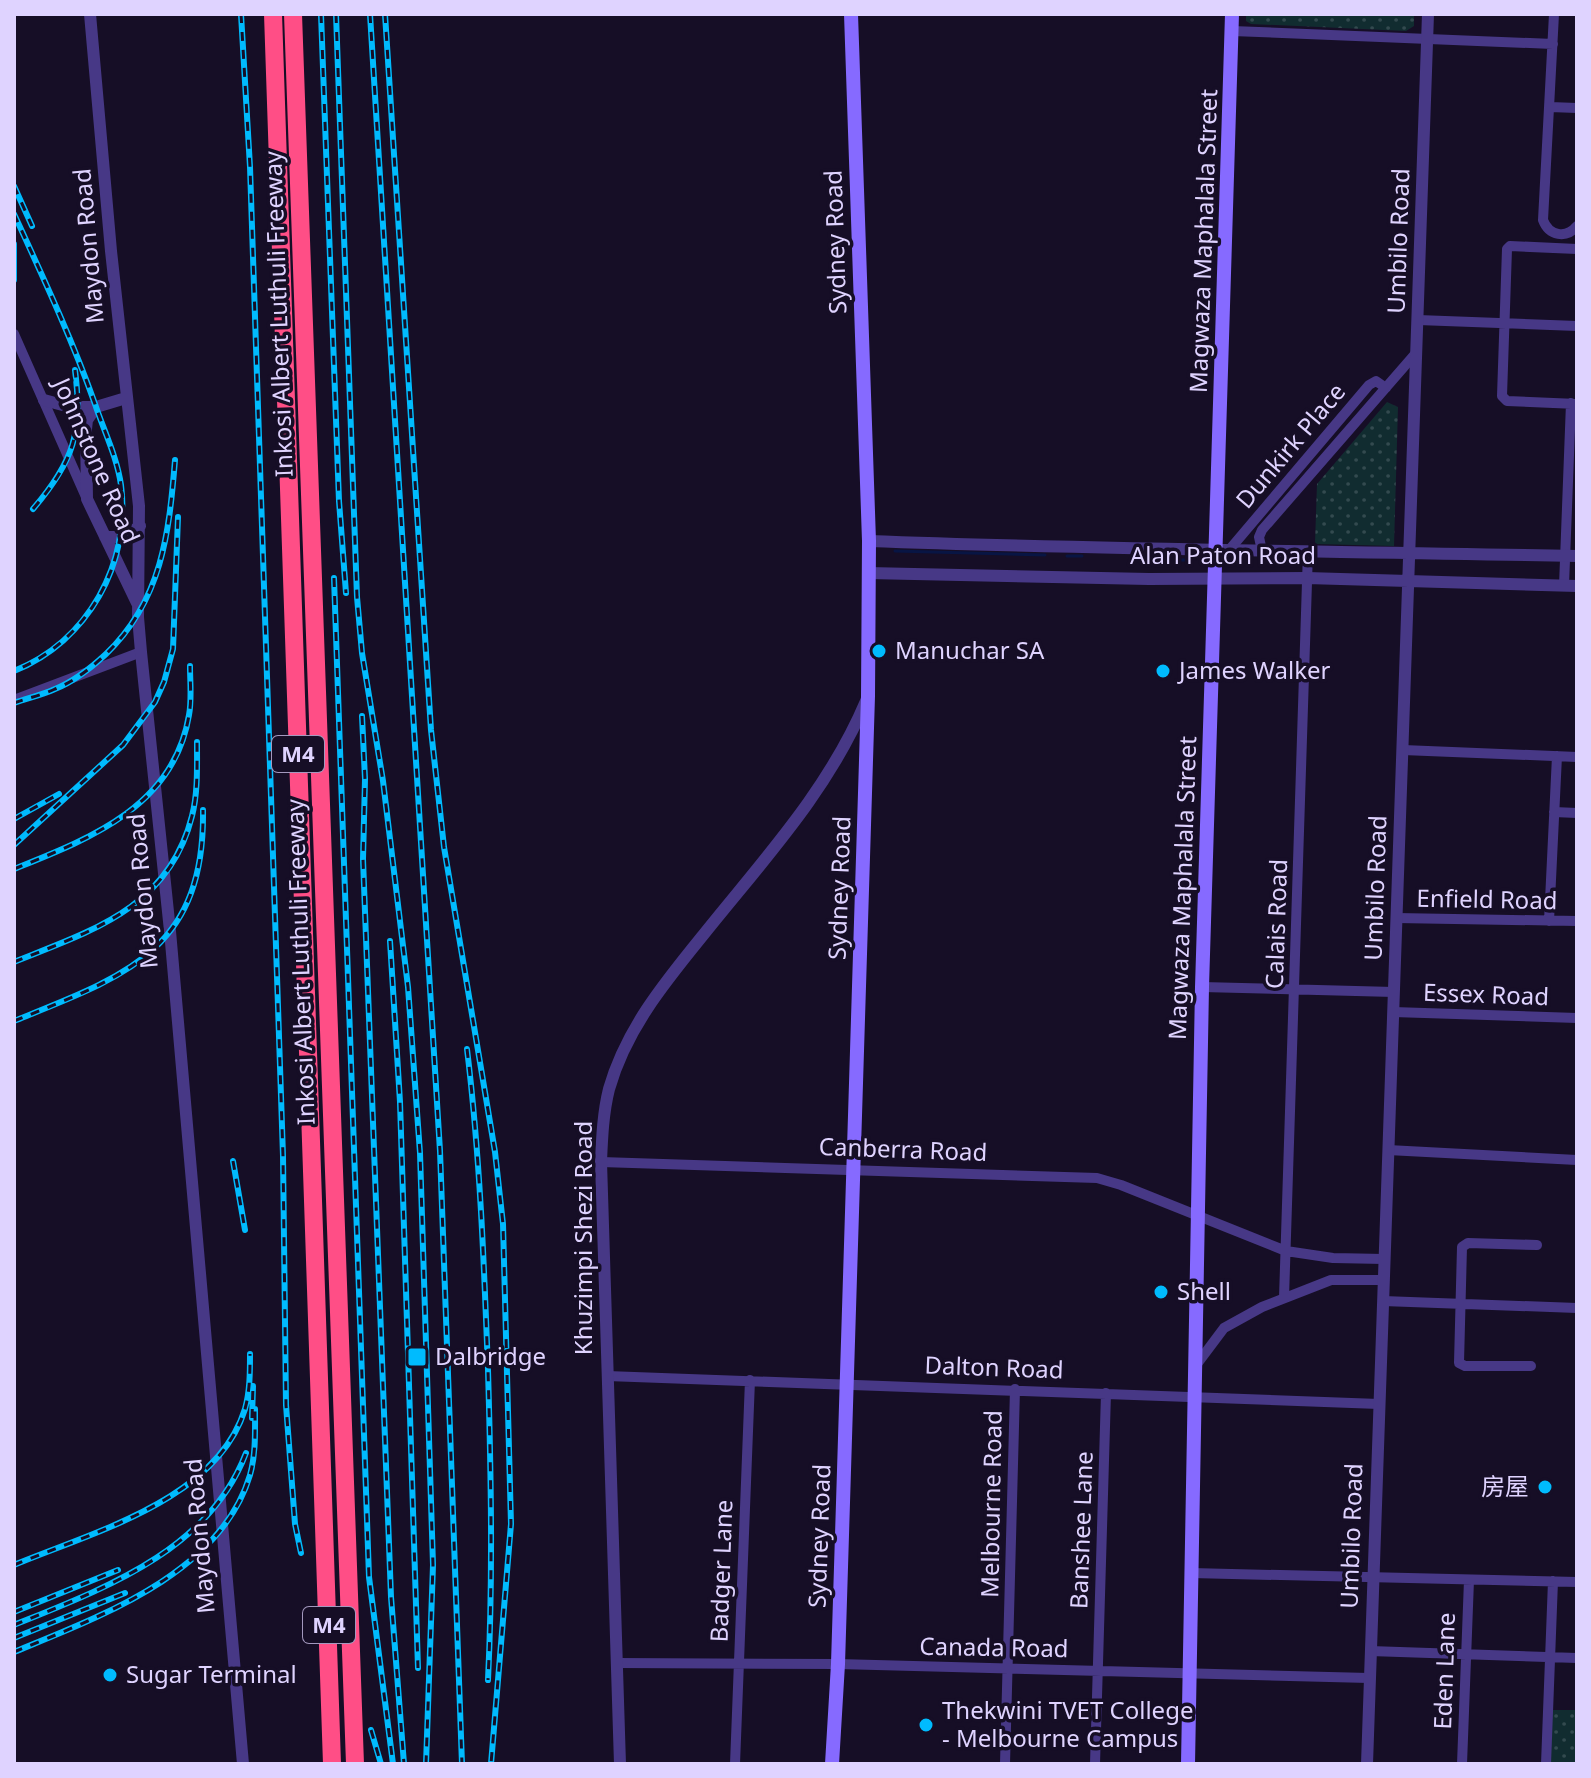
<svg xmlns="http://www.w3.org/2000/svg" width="1591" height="1778" viewBox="0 0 1591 1778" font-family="'Noto Sans','Noto Sans SC',sans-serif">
	<defs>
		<pattern id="park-dots" width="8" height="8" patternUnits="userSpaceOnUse" patternTransform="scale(2)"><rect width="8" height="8" fill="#112c30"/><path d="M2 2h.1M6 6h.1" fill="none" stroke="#334a4f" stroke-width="1.8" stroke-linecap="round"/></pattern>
	</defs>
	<rect width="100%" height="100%" fill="#160e26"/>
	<!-- park -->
	<path fill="url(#park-dots)" d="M1246 14H1414V26L1406 31 1251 24 1246 21Z
		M1387 402 1398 407 1394 546 1315 544 1317 484Z
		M1551 1710H1577V1764H1550Z"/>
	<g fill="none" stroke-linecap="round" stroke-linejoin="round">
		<!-- stream -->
		<path stroke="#081544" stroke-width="3" d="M895 551 1045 555
			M1067 556H1082
			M1167 560H1186"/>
		<!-- minor -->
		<path stroke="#473886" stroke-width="10" d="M1554 14 1543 220C1549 236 1566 239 1577 226
			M1232 31 1553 44
			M1550 107 1577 108
			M1577 249 1510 246 1507 249 1502 396 1507 401 1577 404
			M1418 320 1577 326
			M14 334 86 497
			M1230 549 1369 385 1376 381 1386 388
			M1262 551 1259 537 1262 530 1416 353
			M1564 586 1571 403
			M14 700 141 652
			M1403 750 1577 757
			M1554 812 1577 813
			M1396 918 1577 921
			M1549 921 1557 756
			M1202 987 1394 992
			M1393 1012 1577 1018
			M1388 1150 1577 1160
			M601 1162 1097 1178 1121 1185 1286 1251 1333 1258 1384 1259
			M1284 1298 1308 551
			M1383 1301 1577 1308
			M1197 1364 1224 1328 1262 1307 1331 1280H1384
			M1531 1366H1465L1459 1363 1462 1247 1468 1243 1537 1245
			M607 1376 1379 1404
			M1191 1573 1577 1582
			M1370 1651 1577 1658
			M617 1663 838 1664 1369 1678
			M735 1764 750 1380
			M1005 1764 1015 1389
			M1095 1764 1106 1393
			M1462 1764 1469 1580
			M1546 1764 1553 1581"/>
		<!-- tertiary -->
		<path stroke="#473886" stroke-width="12" d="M90 14 111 251 139 506 138 617 141 652 170 931 243 1764
			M44 400 70 407H96L126 398
			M96 407 87 420 86 429 87 499 137 603
			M105 537H124L140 526
			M869 541C1105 550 1341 551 1577 556
			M868 573 1149 579 1307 578 1577 586
			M620 1764 601 1162C602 1138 603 1113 609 1089 626 1029 665 982 704 934 764 859 828 791 866 701
			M1367 1764 1428 14"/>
		<!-- secondary -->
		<path stroke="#866aff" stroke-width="14" d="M832 1764 838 1664 868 696 869 541 851 14
			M1188 1764 1202 987 1232 14"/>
		<!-- motorway -->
		<path stroke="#ff4e86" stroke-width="18" d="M273 14 332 1764
			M293 14 355 1764"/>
		<!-- rail casing -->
		<g stroke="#00bbfe" stroke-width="6">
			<path id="rail" d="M241 14 250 167 283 1156 286 1405 295 1524 301 1553
				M321 14 339 501 346 593
				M336 14 357 597 362 653 383 781 408 987 420 1153 433 1565 426 1764
				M370 14 440 1151 462 1764
				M385 14 431 730 444 847 495 1152 503 1224 511 1524 491 1764
				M14 186 32 226
				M14 214C43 277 72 339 95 404 104 431 117 457 121 485 131 564 88 641 14 671
				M14 244V280
				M33 509C74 461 83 432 75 370
				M334 578 369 1577 393 1764
				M14 703C28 698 42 695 55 689 75 681 91 668 106 654 162 600 169 534 175 460
				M362 716 365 779 363 859 391 1597 404 1764
				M14 819 59 794
				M14 845 123 745 155 702 164 682 173 649 178 517
				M14 869C89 839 174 807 189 715 192 700 190 682 190 666
				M390 941 400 1102 418 1668
				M14 962C91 931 169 908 192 816 198 793 197 767 197 742
				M14 1021C126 976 205 950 203 810
				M467 1049C480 1156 484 1263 488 1370 491 1474 493 1577 488 1680
				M233 1161 245 1230
				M252 1418 253 1386
				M14 1565C93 1532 217 1500 245 1409 250 1391 250 1372 250 1354
				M14 1612 118 1570
				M14 1625C103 1589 209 1551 246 1453
				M14 1638 125 1593
				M14 1652C99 1617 221 1573 250 1475 256 1454 255 1431 255 1409
				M371 1730 381 1764"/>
		</g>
		<!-- rail -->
		<use href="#rail" stroke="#160e26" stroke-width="3" stroke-dasharray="9" stroke-linecap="butt"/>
	</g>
	<!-- markers -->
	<g fill="#00bbfe" stroke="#160e26" stroke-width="3">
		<circle cx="879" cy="651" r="8"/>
		<circle cx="1163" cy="671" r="8"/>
		<circle cx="1161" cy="1292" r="8"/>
		<rect x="407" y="1347" width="20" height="20" rx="4"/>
		<circle cx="1545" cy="1487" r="8"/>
		<circle cx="110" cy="1675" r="8"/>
		<circle cx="926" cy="1725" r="8"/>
	</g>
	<g text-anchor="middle" stroke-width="7" stroke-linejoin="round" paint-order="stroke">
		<!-- shield labels -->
		<g fill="#160e26" stroke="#a398be" stroke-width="2">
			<rect x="272" y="736" width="52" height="36" rx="6"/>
			<rect x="303" y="1607" width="52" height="36" rx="6"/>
		</g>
		<g font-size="22" font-weight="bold" fill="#dfd3ff">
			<text x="298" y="762">M4</text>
			<text x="329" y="1633">M4</text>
		</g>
		<!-- street labels -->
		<g font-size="24" fill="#dfd3ff" stroke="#160e26">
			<text transform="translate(1204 241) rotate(-88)" y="8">Magwaza Maphalala Street</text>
			<text transform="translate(1399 241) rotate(-88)" y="8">Umbilo Road</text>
			<text transform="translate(836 242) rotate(-92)" y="8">Sydney Road</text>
			<text transform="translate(89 246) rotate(-95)" y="8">Maydon Road</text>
			<text transform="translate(279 314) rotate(-92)" y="8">Inkosi Albert Luthuli Freeway</text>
			<text transform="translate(1291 446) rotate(-50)" y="8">Dunkirk Place</text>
			<text transform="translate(96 461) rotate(66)" y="8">Johnstone Road</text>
			<text x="1223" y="564">Alan Paton Road</text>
			<text transform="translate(840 888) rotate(-88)" y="8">Sydney Road</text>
			<text transform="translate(1183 888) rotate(-88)" y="8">Magwaza Maphalala Street</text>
			<text transform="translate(1376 888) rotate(-88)" y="8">Umbilo Road</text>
			<text transform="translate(143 891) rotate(-95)" y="8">Maydon Road</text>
			<text transform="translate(1487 900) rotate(1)" y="8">Enfield Road</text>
			<text transform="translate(1277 924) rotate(-88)" y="8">Calais Road</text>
			<text transform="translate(301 962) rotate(-92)" y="8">Inkosi Albert Luthuli Freeway</text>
			<text transform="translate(1486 995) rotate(2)" y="8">Essex Road</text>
			<text transform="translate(903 1150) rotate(2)" y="8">Canberra Road</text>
			<text transform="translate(584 1238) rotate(-90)" y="8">Khuzimpi Shezi Road</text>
			<text transform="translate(994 1368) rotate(2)" y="8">Dalton Road</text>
			<text transform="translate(992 1504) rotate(-89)" y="8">Melbourne Road</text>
			<text transform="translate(1082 1530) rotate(-88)" y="8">Banshee Lane</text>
			<text transform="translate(200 1536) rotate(-95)" y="8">Maydon Road</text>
			<text transform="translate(820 1536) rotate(-88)" y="8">Sydney Road</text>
			<text transform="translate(1352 1536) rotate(-88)" y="8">Umbilo Road</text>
			<text transform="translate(722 1571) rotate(-88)" y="8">Badger Lane</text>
			<text transform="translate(994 1648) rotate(1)" y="8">Canada Road</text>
			<text transform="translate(1445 1671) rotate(-88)" y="8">Eden Lane</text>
		</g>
		<!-- poi labels -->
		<g font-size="24" fill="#dfd3ff" stroke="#160e26" text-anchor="start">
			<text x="895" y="659">Manuchar SA</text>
			<text x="1179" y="679">James Walker</text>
			<text x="1177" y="1300">Shell</text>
			<text x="435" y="1365">Dalbridge</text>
			<text x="1529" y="1495" text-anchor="end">房屋</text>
			<text x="126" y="1683">Sugar Terminal</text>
			<text x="942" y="1719">Thekwini TVET College<tspan x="942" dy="28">- Melbourne Campus</tspan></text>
		</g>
	</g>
	<!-- border -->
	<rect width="1591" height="1778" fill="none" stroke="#dfd3ff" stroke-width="32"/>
</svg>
